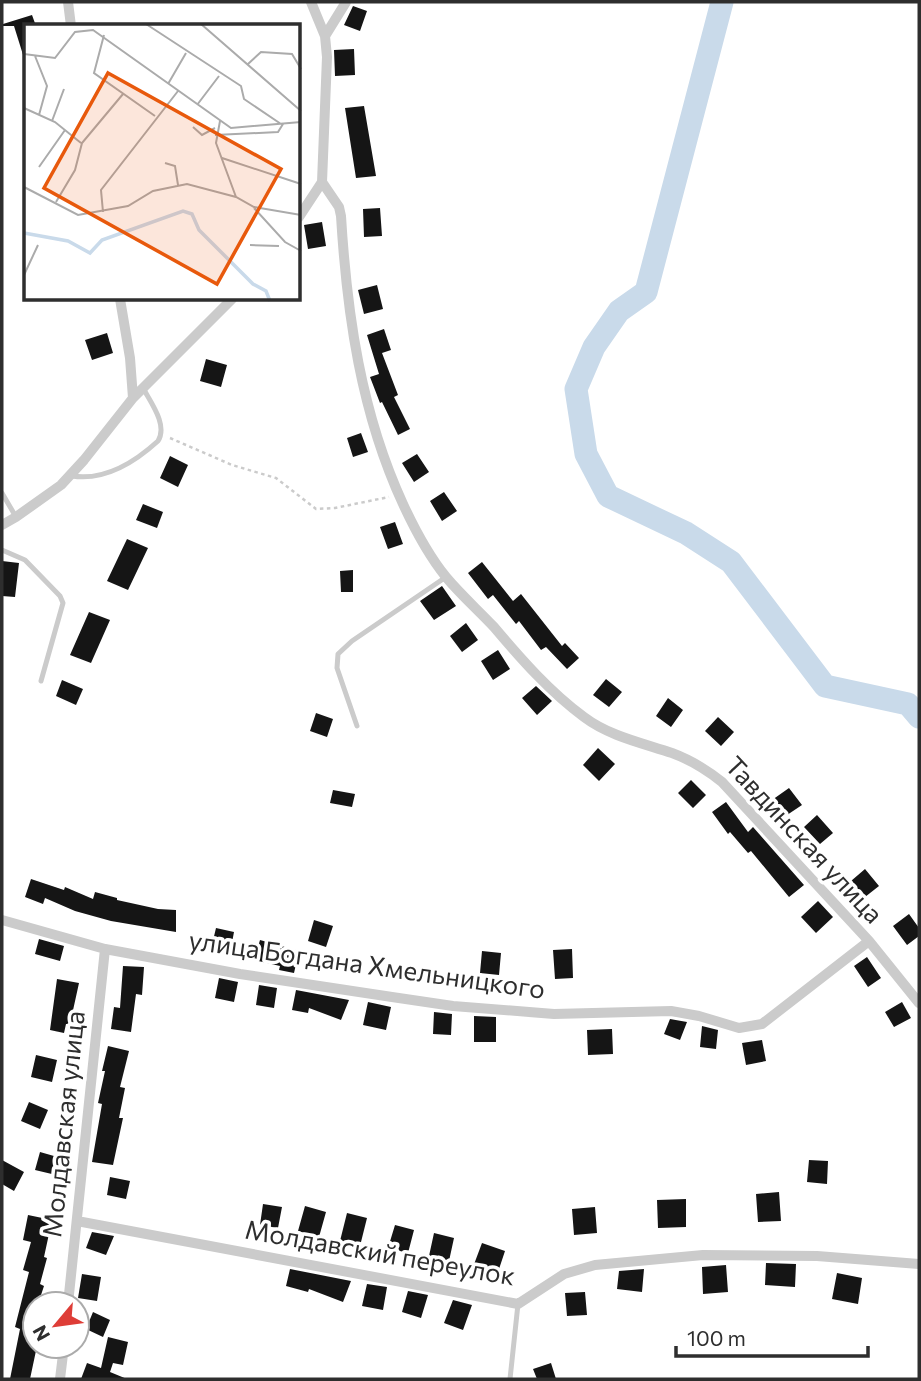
<svg xmlns="http://www.w3.org/2000/svg" width="921" height="1381" viewBox="0 0 921 1381" font-family="Commissioner,sans-serif">
	<rect width="100%" height="100%" fill="#fff"/>
	<g fill="none" stroke-linecap="round" stroke-linejoin="round">
		<!-- river -->
		<path stroke="#c9daea" stroke-width="23" d="M722 2 646 292 619 311 594 347 576 389 586 454 608 496 686 533 731 562 825 686 908 704 919 717"/>
	</g>
	<!-- building -->
	<path fill="#151515" d="M353 6 367 11 360 31 344 25Z
		M32 15 36 26H26V58H24L14 26H3V24Z
		M354 49 355 75 335 76 334 50Z
		M364 106 376 176 356 178 345 108Z
		M380 208 382 236 364 237 363 209Z
		M322 222 326 246 308 249 304 225Z
		M377 285 383 309 364 314 358 290Z
		M384 329 391 350 382 353 398 395 394 397 410 429 398 435 382 402 380 403 370 377 379 374 367 335Z
		M107 333 113 353 92 360 85 340Z
		M206 359 227 365 221 387 200 381Z
		M361 433 368 452 353 457 347 438Z
		M417 454 429 472 414 482 402 463Z
		M170 456 188 465 178 487 160 478Z
		M444 492 457 511 442 521 430 501Z
		M143 504 163 512 157 528 136 520Z
		M395 522 403 544 388 549 380 527Z
		M127 539 148 548 128 590 107 581Z
		M2 561 19 563 15 597 2 596Z
		M482 562 513 601 521 594 562 646 565 643 579 658 567 669 546 647 541 650 519 621 516 624 493 595 488 599 468 573Z
		M353 570V592H341L340 571Z
		M442 586 456 606 434 620 420 601Z
		M89 612 110 620 91 663 70 655Z
		M466 623 478 640 462 652 450 636Z
		M498 650 510 669 493 680 481 661Z
		M606 679 622 692 609 707 593 695Z
		M62 680 83 689 76 705 56 696Z
		M536 686 552 701 537 715 522 698Z
		M668 698 683 710 671 727 656 716Z
		M316 713 333 719 327 737 310 731Z
		M718 717 734 732 721 746 705 731Z
		M598 748 615 764 599 781 583 765Z
		M691 780 706 795 693 808 678 793Z
		M789 788 802 805 784 817 772 800Z
		M333 790 355 794 352 807 330 803Z
		M726 802 748 832 753 827 804 885 789 897 751 851 748 853 730 832 728 834 712 812Z
		M817 815 833 833 820 844 804 827Z
		M865 869 879 886 865 897 851 881Z
		M31 879 64 890 65 887 93 899 95 892 117 898V900L158 909 176 910V932L111 921 75 911 45 898 43 904 25 897Z
		M818 901 833 917 816 933 801 917Z
		M909 914 919 928V936L907 945 893 926Z
		M314 920 333 926 326 947 308 941Z
		M216 928 234 932 230 953 211 949Z
		M39 939 64 946 60 961 35 954Z
		M260 940 299 951 294 973 279 970 280 966 254 960Z
		M572 949 573 978 555 979 553 950Z
		M482 951 501 953 499 975 480 973Z
		M867 957 881 978 868 987 854 966Z
		M123 966 144 967 142 995 136 994 131 1032 111 1029 114 1007 120 1008Z
		M219 978 238 982 234 1002 215 998Z
		M57 979 79 983 70 1024H66L64 1033 50 1030Z
		M259 985 277 988 274 1008 256 1005Z
		M296 990 349 1000 341 1020 309 1008 308 1013 292 1010Z
		M368 1002 391 1007 386 1030 363 1025Z
		M902 1002 911 1018 894 1027 885 1012Z
		M434 1012 452 1014 451 1035 433 1034Z
		M474 1016 496 1017V1042H474Z
		M670 1019 687 1022 680 1040 664 1034Z
		M702 1026 718 1030 716 1049 700 1047Z
		M612 1029 613 1054 588 1055 587 1030Z
		M762 1040 766 1061 746 1065 742 1043Z
		M108 1046 129 1051 120 1087 125 1088 119 1118H123L113 1165 92 1162 102 1104 98 1103 105 1071H102Z
		M36 1055 57 1060 52 1082 31 1077Z
		M29 1102 48 1110 40 1129 21 1121Z
		M40 1152 61 1158 56 1175 35 1170Z
		M2 1160 24 1172 14 1191 2 1184Z
		M809 1160 828 1161 827 1184 807 1182Z
		M110 1177 130 1181 126 1199 107 1195Z
		M779 1192 781 1221 758 1222 756 1194Z
		M686 1199V1227L658 1228 657 1200Z
		M263 1204 282 1207 278 1228 260 1225Z
		M305 1206 326 1212 319 1237 298 1231Z
		M595 1207 597 1233 574 1235 572 1209Z
		M347 1213 367 1218 360 1246 340 1241Z
		M28 1215 52 1220 44 1257 47 1258 40 1284 44 1286 39 1301 35 1300V1327L31 1345 37 1346 30 1379H10L20 1329 15 1327 29 1272 23 1270 31 1242 23 1240Z
		M395 1225 414 1230 408 1253 388 1248Z
		M92 1232 114 1236 106 1255 86 1248Z
		M434 1233 454 1238 449 1261 429 1256Z
		M482 1243 505 1251 497 1275 473 1267Z
		M766 1263 796 1264 795 1287 765 1285Z
		M726 1265 728 1292 703 1294 702 1267Z
		M290 1269 351 1281 343 1302 309 1289 308 1292 286 1286Z
		M644 1269 642 1292 617 1289 619 1271Z
		M837 1273 862 1278 858 1304 832 1299Z
		M82 1274 101 1277 97 1301 78 1298Z
		M367 1284 387 1287 383 1310 362 1306Z
		M408 1291 428 1295 421 1318 402 1312Z
		M585 1292 587 1315 567 1316 565 1293Z
		M453 1300 472 1305 463 1330 444 1323Z
		M93 1312 110 1320 103 1337 86 1329Z
		M108 1337 128 1342 123 1365 113 1363 110 1372 127 1379H81L87 1363 101 1368Z
		M551 1363 556 1379H537L533 1369Z"/>
	<g fill="none" stroke-linecap="round" stroke-linejoin="round">
		<!-- path -->
		<path stroke="#cbcbcb" stroke-width="2.5" stroke-dasharray="3.5 3.5" stroke-linecap="butt" d="M170 438 232 465 276 478 316 509 335 508 389 497"/>
		<!-- lane -->
		<path stroke="#cbcbcb" stroke-width="5" d="M72 476C104 481 135 462 158 441 168 425 151 403 143 388
			M2 493 16 517
			M2 550 25 560 60 596 63 603 41 681
			M357 726 337 668 338 654 352 641 446 577
			M510 1379 518 1304"/>
		<!-- street -->
		<path stroke="#cbcbcb" stroke-width="10" d="M68 2 71 26
			M311 2 325 36 327 57 322 182 339 207 341 216C347 315 361 413 403 504 415 530 429 556 446 577 461 595 478 610 494 627 521 659 550 692 584 717 609 736 642 743 672 753 691 760 707 770 722 782L869 941 919 1003
			M325 36 346 2
			M299 217 322 182
			M120 299 130 358 133 398
			M2 525 16 517 61 485 84 460 133 398 232 299
			M2 920 105 949 240 974 392 997 453 1006 554 1014 671 1011 699 1016 739 1028 762 1024 869 941
			M77 1221 518 1304 564 1274 595 1265 703 1255 817 1256 919 1264
			M68 1304 105 949
			M60 1379 64 1346"/>
	</g>
	<g text-anchor="middle" stroke-width="7" stroke-linejoin="round" paint-order="stroke">
		<!-- street labels -->
		<g font-size="26" fill="#2e2e2e" stroke="#fff">
			<text transform="translate(804 840) rotate(47)" y="9">Тавдинская улица</text>
			<text transform="translate(367 965) rotate(8)" y="9">улица Богдана Хмельницкого</text>
			<text transform="translate(64 1124) rotate(-84)" y="9">Молдавская улица</text>
			<text transform="translate(380 1253) rotate(10)" y="9">Молдавский переулок</text>
		</g>
	</g>
	<!-- overview -->
	<g transform="translate(24 24)">
		<rect width="276" height="276" fill="#fff"/>
		<path fill="none" stroke="#c9daea" stroke-width="3.5" d="M0 209 44 217 66 229 78 216 159 187 168 190 175 206 229 260 242 267 246 277"/>
		<path fill="none" stroke="#ababab" stroke-width="2" d="M122 0 217 62 220 75 257 100M177 0 277 87M80 11 70 49 131 92M0 30 31 34 51 8 69 6 207 104 277 98M11 32 23 62 15 91M224 40 237 28 268 30 277 45M144 60 162 29M173 81 195 52M0 84 31 98 57 119M28 97 40 65M196 97 192 119 212 173M169 103 178 111 191 104M191 111 254 108 259 100M198 134 277 160M141 139 151 142 154 161M15 143 41 106M0 163 54 191 104 182 129 167 163 160 212 173 230 183 277 191M32 178 51 146 58 119 99 70M230 184 261 218 277 227M79 188 77 166 154 67M226 221 255 222M0 251 14 221"/>
		<path fill="#e8590c" fill-opacity="0.15" stroke="#e8590c" stroke-width="3.5" d="M84 49 257 145 193 260 20 164Z"/>
		<rect width="276" height="276" fill="none" stroke="#2e2e2e" stroke-width="3.5"/>
	</g>
	<!-- border -->
	<rect width="921" height="1381" fill="none" stroke="#2e2e2e" stroke-width="7"/>
	<!-- north arrow -->
	<g transform="translate(56 1325) rotate(241)"><circle r="33" fill="#ffffff" stroke="#ababab" stroke-width="2"/>
	<path d="M0-5L12 26L0 18L-12 26Z" fill="#de3d37"/>
	<text y="-10" font-size="19" font-weight="bold" text-anchor="middle" fill="#2e2e2e">N</text>
	</g>
	<!-- scale -->
	<path d="M676 1346v10h192v-10" fill="none" stroke="#2e2e2e" stroke-width="3.5"/>
	<text x="687" y="1346" font-size="21" fill="#2e2e2e" stroke="#ffffff" stroke-width="5" paint-order="stroke">100 m</text>
</svg>
